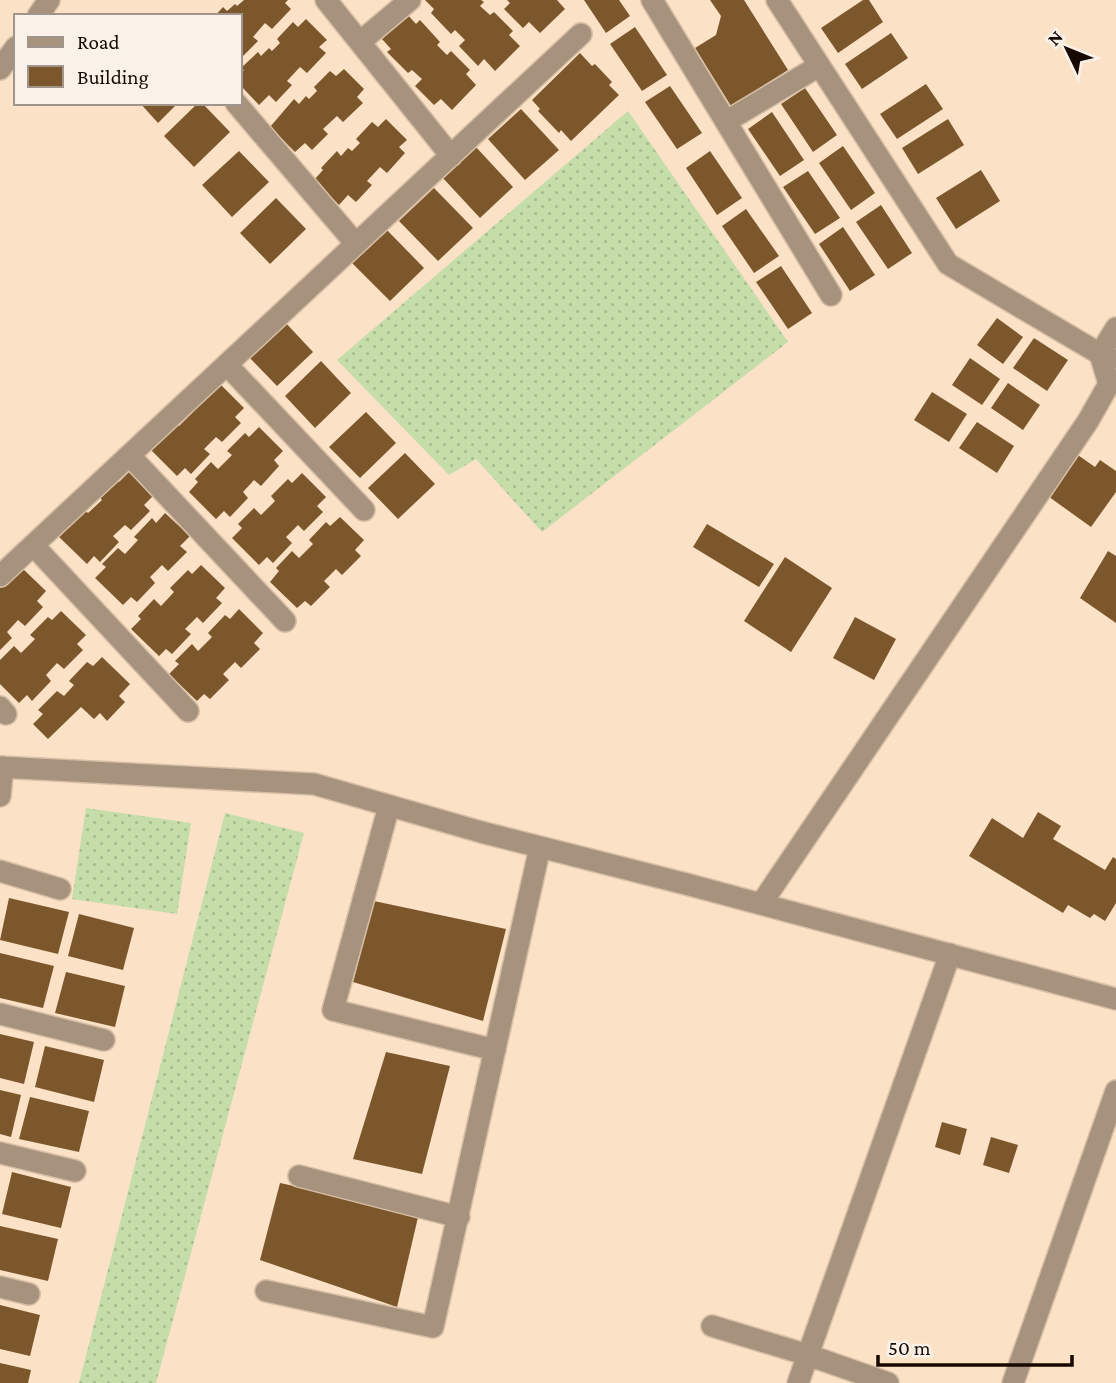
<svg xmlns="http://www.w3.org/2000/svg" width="1116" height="1383" viewBox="0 0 1116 1383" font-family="'Crimson Pro',serif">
	<defs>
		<pattern id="grass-dots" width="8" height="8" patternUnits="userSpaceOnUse" patternTransform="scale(1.75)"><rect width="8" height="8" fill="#c4dda9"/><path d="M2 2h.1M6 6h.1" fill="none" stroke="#a8bc90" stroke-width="1.8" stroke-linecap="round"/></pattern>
	</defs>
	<rect width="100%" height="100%" fill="#fbe1c6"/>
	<!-- grass -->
	<path fill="url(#grass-dots)" d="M628 111 788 342 542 532 476 459 449 475 337 360Z
		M86 808 191 823 177 914 72 899Z
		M225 813 304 833 156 1383H79Z"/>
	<!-- building -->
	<path fill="#7b572b" d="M244 0H288L285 3 291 9 272 29 265 23 253 37 258 41 242 57 240 16H215L223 7 227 11 235 4 237 6Z
		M425 0H481L484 2 480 6 490 15 494 12 513 31 509 35 520 46 495 71 484 59 478 66 459 46 465 40 455 30 451 34 431 13 434 9Z
		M507 0H557L565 9 540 33 529 22 523 28 504 9 510 3Z
		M584 0H619L630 16 606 33Z
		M710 0H744L788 70 731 106 695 48 716 35 721 16Z
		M863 0H869L883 22 838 53 821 28Z
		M407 14 416 24 420 20 440 42 437 45 447 55 451 51 470 70 466 74 476 85 452 110 441 99 434 105 415 86 422 79 412 70 408 73 387 52 391 49 382 39Z
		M306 19 327 40 319 47 326 53 307 73 300 67 287 81 292 85 276 102 269 95 259 105 240 85V74L244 70 241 68 258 52 261 56 269 48 272 51 280 43 277 39 293 22 298 27Z
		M635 27 667 75 642 91 610 44Z
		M891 33 908 58 862 89 845 64Z
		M580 53 592 66 595 64 612 82 609 85 619 95 571 141 561 130 559 133 538 111 540 109 532 100Z
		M344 69 364 89 357 97 363 103 343 122 337 116 323 129 328 134 312 150 305 143 295 152 270 127 294 99 299 104 306 96 309 99 317 91 314 87 330 71 336 76Z
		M926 84 943 109 897 139 880 114Z
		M670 86 702 133 677 149 645 102Z
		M805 88 837 135 813 152 781 104Z
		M140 103H178L158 123Z
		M198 103H202L230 132 194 167 164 136Z
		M521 109 559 150 525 180 488 139Z
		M772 112 804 160 780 176 748 129Z
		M386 119 407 140 399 147 405 153 387 173 380 167 367 181 372 185 356 202 348 195 339 205 314 180 323 170 321 168 337 151 341 156 348 148 352 151 360 143 356 139 372 122 378 127Z
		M948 119 964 145 918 174 902 148Z
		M475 146 513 187 480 218 442 177Z
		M843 146 875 193 851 210 819 163Z
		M239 151 269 182 232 217 202 185Z
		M710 151 742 198 717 215 686 168Z
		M981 170 1000 201 956 229 936 198Z
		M808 171 840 218 815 234 783 187Z
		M434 188 473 228 438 261 399 221Z
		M276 198 306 229 270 264 240 233Z
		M881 205 912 253 888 269 856 222Z
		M746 209 779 256 754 273 722 226Z
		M843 227 875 275 850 291 819 244Z
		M385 228 424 268 390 301 351 262Z
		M781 266 812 313 788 329 756 282Z
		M997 318 1023 337 1003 364 977 345Z
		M283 320 313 352 277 386 247 355Z
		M1034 338 1068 360 1047 391 1013 368Z
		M970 358 1000 379 982 405 952 385Z
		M321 361 351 393 315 428 285 396Z
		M1008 383 1040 405 1023 430 991 408Z
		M220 384 244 408 235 417 241 423 222 442 216 437 204 449 210 454 191 474 185 468 177 476 150 449 172 419 179 426 193 412 188 408Z
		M932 392 967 414 949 442 914 420Z
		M366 412 396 443 360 478 329 447Z
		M977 422 1014 446 997 473 959 448Z
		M259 427 283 451 274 460 279 466 261 486 254 480 243 492 248 498 230 517 224 511 216 519 189 492 198 482 195 479 211 462 218 469 232 455 227 451 245 433 249 437Z
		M405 453 435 484 398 519 368 488Z
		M1075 453 1095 467 1100 460 1116 471V492L1091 527 1045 494Z
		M129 472 153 496 144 505 150 511 131 530 125 525 113 536 119 542 100 562 94 556 87 564 59 537 69 527 66 523 81 507 88 513 102 500 98 495 115 477 119 482Z
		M302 473 326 497 317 506 323 512 304 531 298 525 286 537 292 543 273 563 267 557 259 565 232 538 242 528 238 524 254 508 261 515 275 501 271 496 288 479 292 483Z
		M165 513 190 536 180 546 187 552 168 571 162 565 150 577 155 583 137 602 131 597 123 605 95 578 106 567 102 564 118 548 125 554 138 540 134 537 152 518 156 523Z
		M340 517 364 540 355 550 361 556 342 575 336 569 324 581 330 587 311 606 305 601 297 608 270 582 279 571 276 568 292 551 299 558 313 544 309 540 326 522 330 526Z
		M707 524 774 564 759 587 693 547Z
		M1108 551 1116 556V623L1080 598Z
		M785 557 832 588 791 652 744 621Z
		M201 565 225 588 216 598 222 603 203 623 197 617 185 629 191 634 172 654 166 649 159 656 131 629 141 619 138 616 154 599 161 606 174 592 170 588 188 570 192 574Z
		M22 568 46 591 37 601 43 607 25 626 18 620 7 632 12 638 0 650V582Z
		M239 609 263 633 254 643 260 649 241 668 235 662 223 674 229 680 210 699 204 694 197 701 169 674 179 664 175 661 192 644 198 651 212 637 208 633 225 615 230 619Z
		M61 611 86 635 77 644 83 650 64 669 57 663 46 675 51 681 32 701 27 695 19 703 0 684V660L14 646 21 653 35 639 30 635 48 617 52 620Z
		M855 617 896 639 874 680 833 658Z
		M102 657 130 684 119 696 125 702 107 721 100 713 94 719 81 707 48 739 33 724 43 714 38 710 57 691 64 696 74 685 69 681 87 662 93 666Z
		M1038 812 1061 826 1053 839 1105 870 1113 857 1116 859V903L1105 921 1094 914 1090 918 1068 905 1063 913 969 856 992 818 1023 838Z
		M9 898 69 912 58 954 0 940Z
		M374 901 506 929 483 1021 353 982Z
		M79 914 134 928 123 970 68 956Z
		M0 953 54 966 43 1008 0 998Z
		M66 972 125 986 115 1027 55 1013Z
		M0 1034 34 1042 24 1084 0 1078Z
		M45 1046 104 1060 94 1102 35 1087Z
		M386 1052 450 1066 422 1174 353 1159Z
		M0 1090 21 1095 11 1137 0 1134Z
		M30 1097 89 1111 79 1152 19 1139Z
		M942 1122 967 1129 960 1155 935 1147Z
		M991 1137 1018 1145 1009 1173 983 1165Z
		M12 1172 71 1187 61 1228 2 1214Z
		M280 1183 419 1213 397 1307 260 1260Z
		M0 1226 58 1239 48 1281 0 1270Z
		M0 1305 40 1315 30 1356 0 1349Z
		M0 1363 31 1370 28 1383H0Z"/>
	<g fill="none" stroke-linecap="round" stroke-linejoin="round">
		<!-- minor casing -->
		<g stroke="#d7bea6" stroke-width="24">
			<path id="minor" d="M326 0 451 156
				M652 0 831 295
				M38 16 49 0
				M360 42 410 0
				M0 69 16 47
				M236 103 356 244
				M727 121 819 66
				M1111 359 1100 354 1116 328
				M227 365 364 510
				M130 456 285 621
				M33 545 188 711
				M0 576 581 34
				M0 707 6 714
				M0 767 314 784 481 832 690 885 1116 999
				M0 796 3 767
				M389 806 333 1010 495 1050
				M0 871 60 889
				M761 904 1088 421 1109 384 1100 354 948 264 777 0
				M0 1014 104 1040
				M0 1153 75 1171
				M299 1176 459 1217
				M0 1287 29 1294
				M266 1291 433 1327 540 847
				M712 1326 808 1355 888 1383
				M798 1383 950 954
				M1013 1383 1116 1091"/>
		</g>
		<!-- minor -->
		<use href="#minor" stroke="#a7937d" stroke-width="21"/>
	</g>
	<!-- legend -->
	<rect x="14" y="14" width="228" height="91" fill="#faf2e9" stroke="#9f958c" stroke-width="2"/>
	<rect x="28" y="37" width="35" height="10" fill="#a7937d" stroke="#9f958c" stroke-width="2"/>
	<text x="77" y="49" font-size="21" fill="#170900">Road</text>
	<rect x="28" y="66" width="35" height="21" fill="#7b572b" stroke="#9f958c" stroke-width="2"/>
	<text x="77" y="84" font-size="21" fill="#170900">Building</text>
	<!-- north arrow -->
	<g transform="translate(1067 49) rotate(313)" stroke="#faf2e9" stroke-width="5" paint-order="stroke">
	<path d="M0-5L12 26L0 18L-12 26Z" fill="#170900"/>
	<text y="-10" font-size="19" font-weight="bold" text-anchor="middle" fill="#170900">N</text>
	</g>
	<!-- scale -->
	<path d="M878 1355v10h194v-10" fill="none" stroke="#170900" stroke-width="3.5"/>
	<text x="888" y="1355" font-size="21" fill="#170900" stroke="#faf2e9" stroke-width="5" paint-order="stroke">50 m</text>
</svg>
